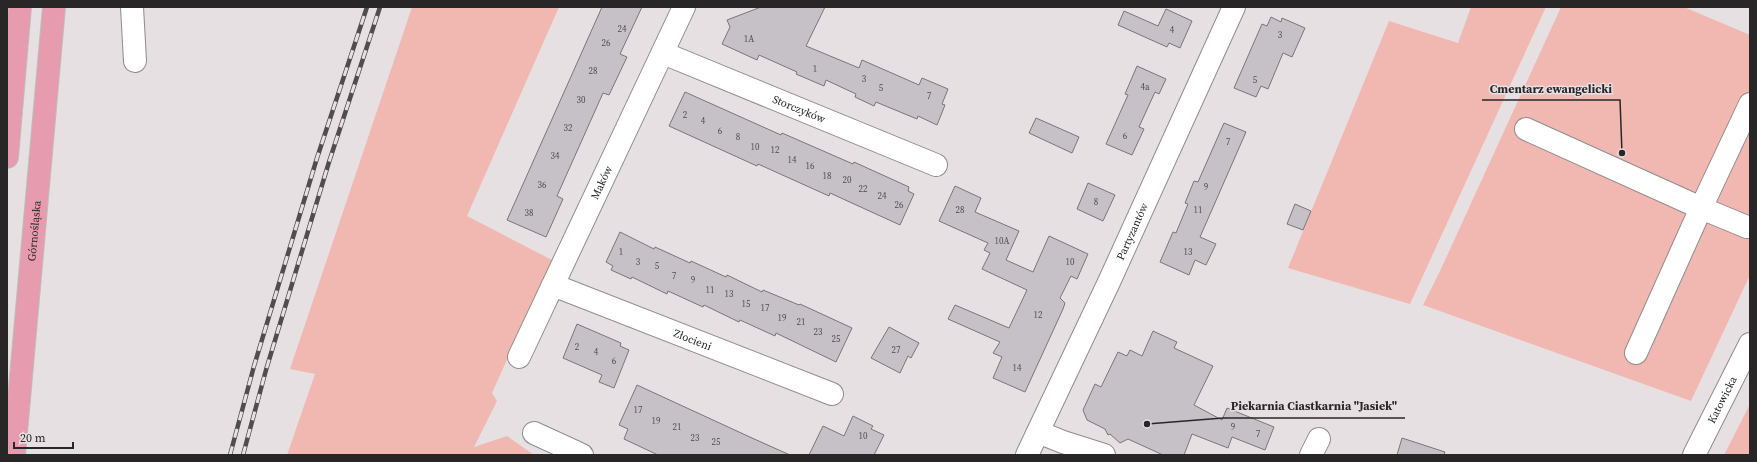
<svg xmlns="http://www.w3.org/2000/svg" width="1757" height="462" viewBox="0 0 1757 462" font-family="'Source Serif 4',serif">
	<rect width="100%" height="100%" fill="#e7e0e3"/>
	<!-- green -->
	<path fill="#f1b8b1" d="M412 7H559L467 216 552 260 492 393 497 401 474 447 507 436 534 455H287L315 374 290 369Z
		M1471 7H1546L1410 304 1288 268 1389 21 1458 43Z
		M1561 7H1684L1750 35V275L1691 401 1423 305 1440 271Z
		M1750 404V455H1724Z"/>
	<!-- building -->
	<path fill="#c6c1c6" stroke="#7a7579" d="M602 7H642L620 54 627 57 609 95 603 93 557 196 563 199 546 237 507 220Z
		M761 7H825L806 46 859 68 862 60 919 85 922 78 948 89 942 104 945 105 937 125 918 116 917 119 876 102 874 106 855 97 856 94 826 80 824 86 796 74 797 72 759 55 757 60 722 44 730 27 727 20Z
		M1166 9 1192 21 1180 48 1169 43 1167 47 1118 25 1124 11 1158 26Z
		M1271 17 1281 22 1282 18 1305 28 1292 57 1283 53 1268 89 1261 86 1256 97 1234 88 1262 24 1267 26Z
		M1137 66 1166 79 1159 94 1155 92 1139 127 1144 129 1132 155 1106 144 1128 95 1125 94Z
		M685 92 781 135 782 133 853 164 854 162 909 187 908 191 914 194 900 225 830 193 829 196 758 164 757 166 669 126Z
		M1036 118 1079 137 1072 153 1029 133Z
		M1224 123 1246 132 1200 237 1216 244 1206 265 1195 260 1189 275 1160 262 1173 232 1176 233 1188 204 1185 203 1194 181 1198 182Z
		M1088 183 1115 195 1103 221 1077 209Z
		M955 186 981 198 975 212 1019 231 1006 260 1033 272 1049 236 1088 254 1077 279 1071 276 1060 298 1065 303 1063 309 1025 392 993 378 1002 357 993 353 1000 342 948 319 955 305 1009 328 1027 290 982 269 990 253 984 250 988 243 939 221Z
		M1295 204 1311 211 1303 230 1287 224Z
		M620 232 654 249 655 247 690 263 691 261 726 277 727 275 762 292 763 290 799 305 800 304 852 328 836 362 776 333 775 336 740 320 739 322 704 305 703 307 668 291 667 294 632 277 631 279 611 270 613 266 606 262Z
		M577 324 621 343 620 346 629 350 614 388 599 382 602 375 563 358Z
		M889 327 919 343 911 358 908 356 900 373 871 358Z
		M1153 331 1177 342 1174 348 1213 366 1194 405 1222 420 1227 408 1274 427 1265 450 1232 437 1228 448 1192 434 1184 455H1163L1128 439 1120 443 1110 434 1108 435 1105 429 1087 420 1083 410 1095 384 1101 387 1118 352 1127 356 1130 350 1142 356Z
		M637 385 752 438 790 455H658L624 439 628 429 619 425Z
		M853 416 873 426 871 429 884 435 874 455H809L823 426 844 436Z
		M1402 438 1445 452 1444 455H1397Z"/>
	<g fill="none" stroke-linecap="round" stroke-linejoin="round">
		<!-- minor casing -->
		<g stroke="#918b8e" stroke-width="24">
			<g id="minor">
				<path d="M132 7 135 61"/>
				<path id="s1" d="M663 53 936 165"/>
				<path d="M1526 129 1701 208 1636 353"/>
				<path d="M1747 227 1701 208 1750 104"/>
				<path id="s2" d="M553 285 832 394"/>
				<path id="s3" d="M519 357 684 7"/>
				<path d="M1038 432 1063 442 1104 455"/>
				<path d="M534 433 582 455"/>
				<path id="s4" d="M1027 455 1109 282 1234 7"/>
				<path d="M1311 455 1319 439"/>
				<path id="s5" d="M1694 455 1750 344"/>
			</g>
		</g>
		<!-- major casing -->
		<g stroke="#bebebe" stroke-width="24">
			<g id="major">
				<path d="M7 157 20 7"/>
				<path id="s6" d="M14 455 54 7"/>
			</g>
		</g>
		<!-- minor -->
		<use href="#minor" stroke="#fff" stroke-width="22"/>
		<!-- major -->
		<use href="#major" stroke="#e69bae" stroke-width="22"/>
		<!-- rail casing -->
		<g stroke="#504d4f" stroke-width="4.5">
			<path id="rail" d="M230 455 254 366 317 158 367 7
				M243 455 266 370 329 162 380 7"/>
		</g>
		<!-- rail -->
		<use href="#rail" stroke="#e7e0e3" stroke-width="3" stroke-dasharray="9" stroke-linecap="butt"/>
	</g>
	<g text-anchor="middle" stroke-width="3" stroke-linejoin="round" paint-order="stroke">
		<!-- number labels -->
		<g font-size="9" fill="#504d4f">
			<text x="622" y="32">24</text>
			<text x="1172" y="33">4</text>
			<text x="1280" y="38">3</text>
			<text x="749" y="42">1A</text>
			<text x="606" y="46">26</text>
			<text x="815" y="72">1</text>
			<text x="593" y="74">28</text>
			<text x="864" y="82">3</text>
			<text x="1255" y="83">5</text>
			<text x="1145" y="90">4a</text>
			<text x="881" y="91">5</text>
			<text x="929" y="99">7</text>
			<text x="581" y="103">30</text>
			<text x="685" y="118">2</text>
			<text x="703" y="124">4</text>
			<text x="568" y="131">32</text>
			<text x="720" y="134">6</text>
			<text x="1125" y="139">6</text>
			<text x="738" y="140">8</text>
			<text x="1228" y="145">7</text>
			<text x="755" y="150">10</text>
			<text x="775" y="153">12</text>
			<text x="555" y="159">34</text>
			<text x="792" y="163">14</text>
			<text x="810" y="169">16</text>
			<text x="827" y="179">18</text>
			<text x="847" y="183">20</text>
			<text x="542" y="188">36</text>
			<text x="1206" y="190">9</text>
			<text x="863" y="192">22</text>
			<text x="882" y="199">24</text>
			<text x="1096" y="205">8</text>
			<text x="899" y="208">26</text>
			<text x="960" y="213">28</text>
			<text x="1198" y="213">11</text>
			<text x="529" y="216">38</text>
			<text x="1002" y="244">10A</text>
			<text x="621" y="255">1</text>
			<text x="1188" y="255">13</text>
			<text x="638" y="265">3</text>
			<text x="1070" y="265">10</text>
			<text x="657" y="269">5</text>
			<text x="674" y="279">7</text>
			<text x="693" y="283">9</text>
			<text x="710" y="293">11</text>
			<text x="729" y="297">13</text>
			<text x="746" y="307">15</text>
			<text x="765" y="311">17</text>
			<text x="1038" y="318">12</text>
			<text x="782" y="321">19</text>
			<text x="801" y="325">21</text>
			<text x="818" y="335">23</text>
			<text x="836" y="342">25</text>
			<text x="577" y="350">2</text>
			<text x="896" y="353">27</text>
			<text x="596" y="355">4</text>
			<text x="614" y="364">6</text>
			<text x="1017" y="371">14</text>
			<text x="638" y="413">17</text>
			<text x="656" y="424">19</text>
			<text x="677" y="430">21</text>
			<text x="1233" y="430">9</text>
			<text x="1258" y="437">7</text>
			<text x="863" y="439">10</text>
			<text x="695" y="441">23</text>
			<text x="716" y="445">25</text>
		</g>
		<!-- street labels -->
		<g font-size="11" fill="#282627" stroke="#e7e0e3">
			<text dy="4" stroke="none"><textPath href="#s1" startOffset="147">Storczyków</textPath></text>
			<text dy="4" stroke="none"><textPath href="#s3" startOffset="193">Maków</textPath></text>
			<text dy="4" stroke="none"><textPath href="#s6" startOffset="225">Górnośląska</textPath></text>
			<text dy="4" stroke="none"><textPath href="#s4" startOffset="247">Partyzantów</textPath></text>
			<text dy="4" stroke="none"><textPath href="#s2" startOffset="150">Złocieni</textPath></text>
			<text dy="4" stroke="none"><textPath href="#s5" startOffset="62">Katowicka</textPath></text>
		</g>
	</g>
	<!-- callouts -->
	<path fill="none" stroke="#282627" stroke-width="1.5" d="M1622 153L1620 100H1482M1147 424L1223 418H1405"/>
	<g fill="#282627" stroke="#e7e0e3" stroke-width="1.5">
		<circle cx="1622" cy="153" r="4"/>
		<circle cx="1147" cy="424" r="4"/>
	</g>
	<g font-size="12" text-anchor="middle" font-weight="bold" fill="#282627" stroke="#e7e0e3" stroke-width="3" stroke-linejoin="round" paint-order="stroke">
		<text x="1551" y="93">Cmentarz ewangelicki</text>
		<text x="1314" y="410">Piekarnia Ciastkarnia "Jasiek"</text>
	</g>
	<!-- border -->
	<rect width="1757" height="462" fill="none" stroke="#282627" stroke-width="16"/>
	<!-- scale -->
	<path d="M14 442v6h59v-6" fill="none" stroke="#282627" stroke-width="2"/>
	<text x="20" y="442" font-size="12" fill="#282627" stroke="#e7e0e3" stroke-width="3" paint-order="stroke">20 m</text>
</svg>
